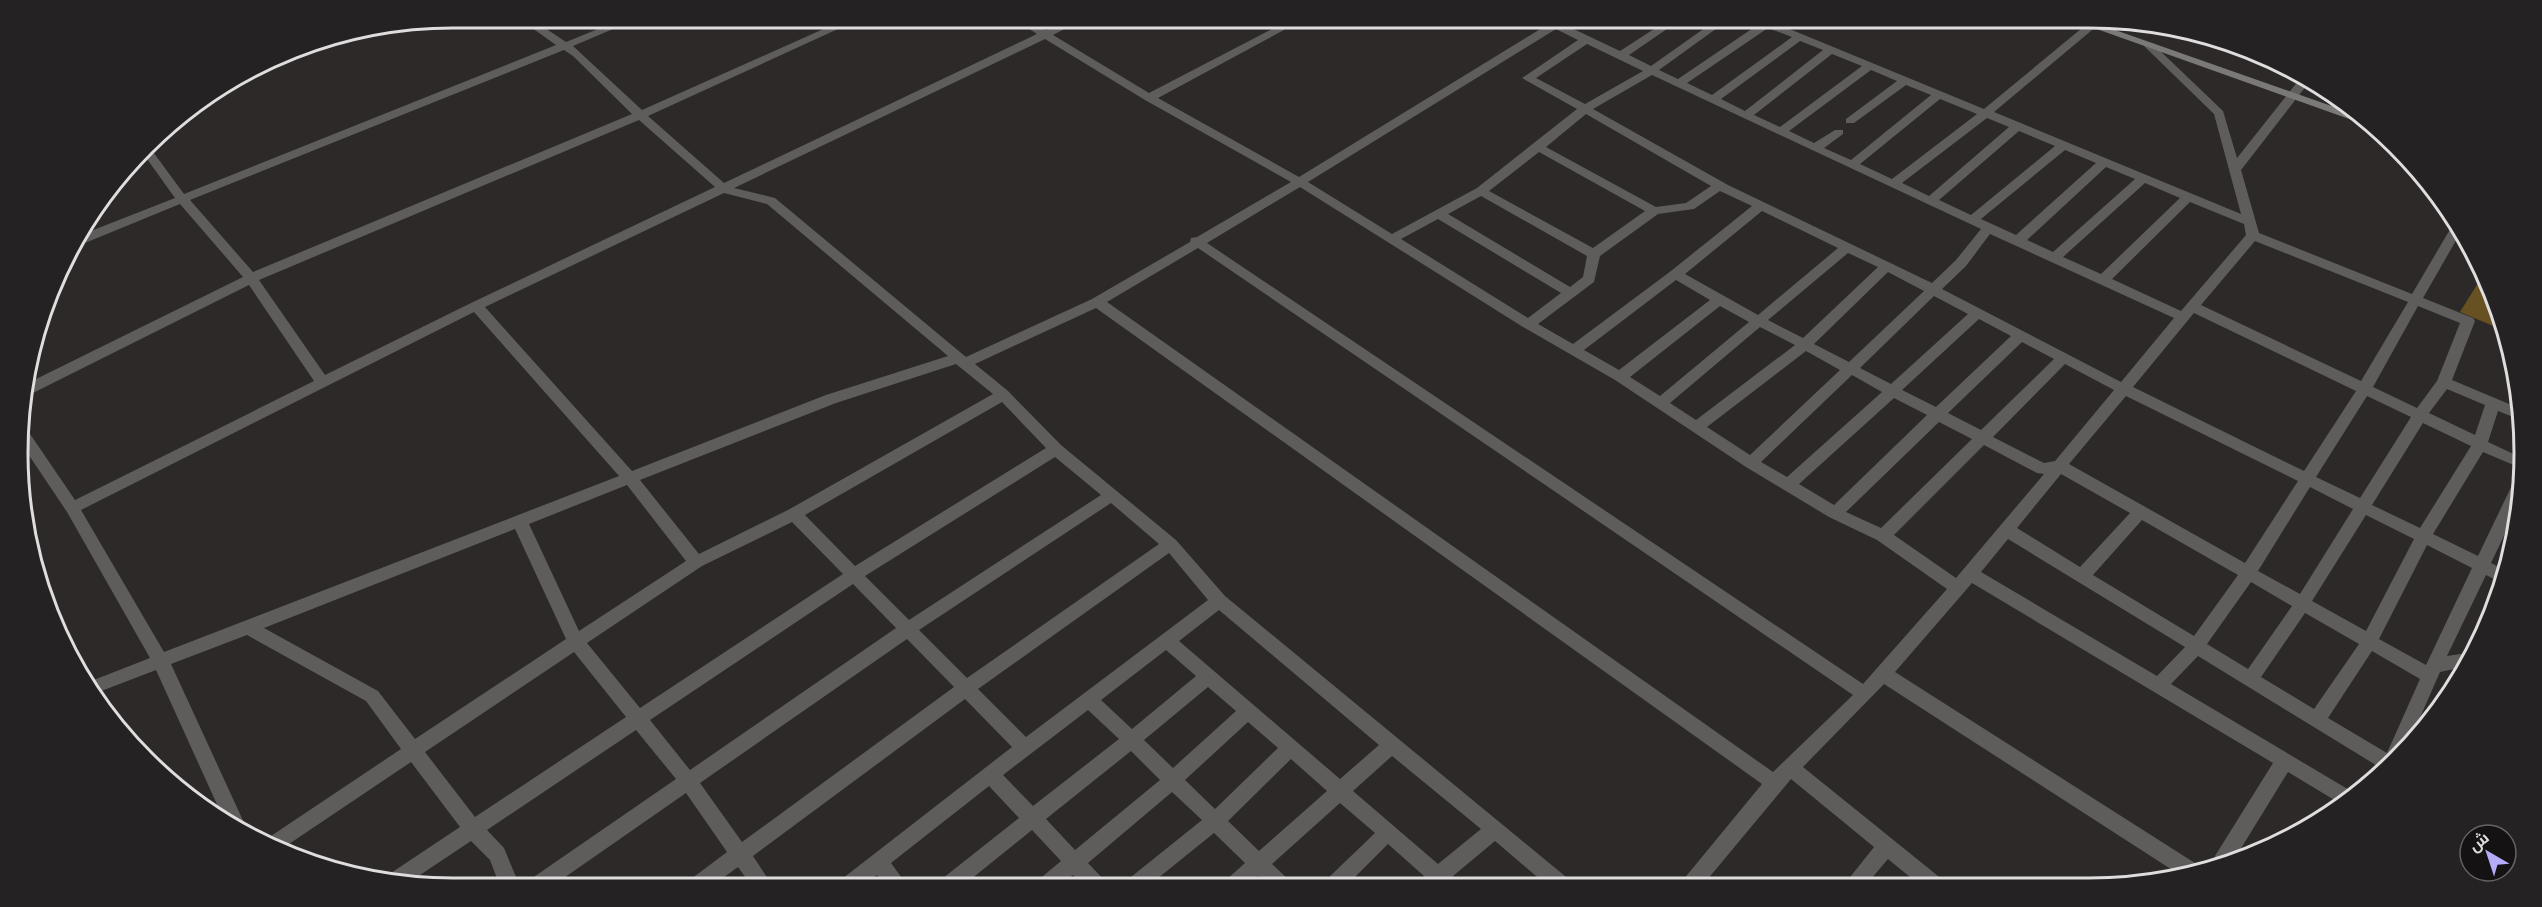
<svg xmlns="http://www.w3.org/2000/svg" width="2542" height="907" viewBox="0 0 2542 907" font-family="Ubuntu,Cairo,sans-serif">
	<rect width="100%" height="100%" fill="#2c2928"/>
	<!-- green -->
	<path fill="#675021" d="M2483 275 2501 313 2505 331 2460 312Z"/>
	<g fill="none" stroke-linecap="round" stroke-linejoin="round">
		<!-- street -->
		<path fill="#5e5d5c" fill-rule="evenodd" d="M518 18H530L566 42 625 18H639L573 46 642 110 848 18H862L648 116 724 183 1037 34 1013 18H1025L1046 30 1071 18H1085L1053 35 1149 93 1293 18H1306L1158 98 1299 177 1547 25 1536 18 1555 20 1567 18 1568 20 1563 24 1620 51 1671 18H1683L1629 55 1651 66 1719 18H1731L1659 70 1678 79 1759 24 1749 18H1776L1775 23 1984 109 2093 19 2104 20 1994 112 2241 214 2214 114 2144 46 2145 44H2153L2223 111 2237 158 2302 76 2310 81 2241 170 2259 233 2412 294 2452 226 2456 223 2462 230 2423 298 2473 318 2475 321 2452 380 2521 409V420L2498 411 2488 442 2522 458 2523 469 2483 452 2433 534 2478 556 2515 479 2518 475 2523 473 2520 502 2491 563 2507 571 2502 583 2486 575 2447 656 2474 652 2468 666 2440 672 2411 738 2384 770 2198 656 2171 684 2356 794 2341 804 2288 772 2235 858 2214 865 2215 856 2273 763 1972 583 1895 672 2198 865 2200 869 2180 875 1884 684 1803 767 1943 880 1946 886H1921L1888 859 1865 886H1843L1874 847 1791 779 1702 886H1680L1683 880 1762 784 1096 308 975 364 1008 391 1061 445 1176 540 1225 596 1571 881 1573 887H1549L1495 841 1453 876 1461 887H1415L1424 876 1388 844 1345 887H1322L1325 881 1375 833 1340 803 1272 864 1290 881 1293 887H1270L1258 876 1246 887H1222L1225 881 1245 863 1214 833 1147 887 1124 888 1126 881 1202 820 1172 792 1088 863 1106 882 1108 888H1086L1073 875 1058 888H1033L1036 882 1061 861 1032 830 960 888H935L938 882 1019 818 989 786 891 863 909 888H887L877 875 860 888H835L838 882 1012 747 965 699 753 856 774 888H753L738 867 709 888H685L687 882 727 852 686 793 548 889H522L525 883 676 779 636 730 487 830 504 848 521 889H501L490 860 471 841 408 883 386 880 388 875 460 827 411 762 283 848 265 840 401 749 366 701 247 635 171 664 246 827 245 831 225 822 156 670 91 695 86 683 150 658 67 512 20 442 21 427 26 428 75 500 314 381 249 285 29 395H22L26 384 243 277 180 204 80 245H73L78 236 175 198 142 152 148 145 184 194 556 45ZM1768 28 1792 37 1712 95 1687 83ZM1556 29 1578 40 1522 78 1577 109 1477 188 1392 234 1308 182ZM1045 39 1145 100 1291 182 1197 237 1191 238 1190 242 1092 299 966 357 775 198 734 188ZM1800 41 1823 50 1745 111 1721 99ZM1587 44 1643 71 1585 104 1536 78ZM564 50 573 56 632 114 253 272 190 200ZM1832 54 1862 66 1780 127 1754 115ZM1871 70 1897 81 1846 119V123H1854L1906 85 1931 95 1851 160 1824 148 1843 134V130H1835L1814 143 1789 131ZM1652 75 1981 229 1956 260 1932 283 1728 185 1593 109ZM1940 99 1977 114 1892 179 1860 164ZM1586 114 1711 186 1686 203 1656 207 1546 147ZM1987 118 2009 127 1929 196 1902 183ZM639 120 715 187 471 303 325 375 259 280ZM2019 131 2055 146 1971 215 1939 200ZM2065 150 2096 163 2016 235 1981 219ZM1539 152 1645 211 1593 248 1489 191ZM2106 167 2135 179 2053 252 2027 240ZM2145 183 2180 198 2101 274 2063 257ZM1300 187 1523 327 1615 380 1746 467 1829 517 1877 540 1947 589 1863 684 1207 243ZM1720 191 1752 206 1671 271 1573 344 1538 324 1594 282 1600 256 1658 214 1694 209ZM724 193 767 204 948 356 826 395 632 471 485 307ZM1481 196 1587 256 1583 277 1570 287 1448 214ZM2190 202 2244 224 2246 235 2181 311 2112 279ZM1762 211 1838 248 1758 315 1685 274ZM1438 219 1561 293 1528 318 1401 239ZM1990 234 2174 318 2121 382 1942 289 1966 266ZM2255 241 2408 302 2361 381 2201 305ZM1198 248 1853 695 1773 772 1107 302ZM1848 253 1878 267 1803 338 1768 320ZM1888 272 1924 291 1849 362 1814 344ZM1676 280 1710 300 1619 370 1584 350ZM1934 296 1968 314 1891 384 1860 368ZM1720 306 1749 322 1660 396 1630 377ZM2418 306 2460 323 2437 381 2417 408 2373 387ZM474 312 619 476 164 652 81 510ZM2194 313 2356 391 2304 471 2133 387ZM1979 319 2011 336 1936 407 1902 390ZM1760 327 1795 345 1696 420 1670 403ZM2022 342 2054 359 1981 430 1948 413ZM1806 351 1840 370 1750 455 1707 427ZM956 364 993 394 788 510 699 554 640 480 836 403ZM2065 364 2114 390 2055 461 2044 463 1993 437ZM1852 375 1882 392 1787 477 1761 462ZM2447 389 2485 405 2475 435 2429 413ZM2126 396 2298 481 2245 563 2069 464ZM2367 396 2411 417 2360 498 2316 477ZM1894 398 1927 415 1834 505 1799 484ZM1002 402 1046 448 855 566 805 515ZM1939 422 1972 439 1881 528 1846 512ZM2423 423 2471 446 2420 528 2372 505ZM1984 445 2037 473 2044 474 1956 578 1894 535ZM1055 457 1101 495 909 620 865 576ZM2061 474 2130 513 2080 567 2017 528ZM627 485 686 561 579 631 529 524ZM2310 487 2353 509 2300 594 2258 571ZM1111 503 1159 544 967 678 919 630ZM2366 515 2414 539 2366 631 2312 601ZM2142 520 2238 575 2194 636 2093 575ZM792 522 843 574 640 708 587 643 702 566ZM515 529 566 639 415 739 378 691 264 628ZM2008 539 2185 647 2157 676 1981 572ZM2427 545 2472 568 2426 665 2379 639ZM1169 553 1208 600 1026 737 978 689ZM2251 582 2292 606 2248 669 2207 644ZM853 584 896 628 690 770 650 720ZM1219 610 1379 745 1340 779 1179 641ZM2305 613 2359 644 2314 709 2261 677ZM907 639 954 687 742 842 700 783ZM1166 650 1196 676 1132 729 1101 700ZM2372 651 2420 679 2387 753 2328 718ZM574 652 626 717 475 817 425 752ZM1208 687 1236 711 1173 768 1144 740ZM1088 710 1119 739 1033 806 1003 775ZM1248 722 1278 748 1215 809 1185 780ZM1131 751 1160 780 1075 850 1046 819ZM1392 756 1481 829 1438 864 1353 791ZM1291 759 1327 791 1259 851 1228 821Z
			M363 28 362 31 275 63H267L286 52Z"/>
		<!-- secondary -->
		<path fill="#7b7977" fill-rule="evenodd" d="M2066 18H2081L2363 117 2373 126 2366 125Z"/>
	</g>
	<!-- crop -->
	<path d="M0 0H2542V907H0ZM453 28H2089A425 425 0 0 1 2514 453V453A425 425 0 0 1 2089 878H453A425 425 0 0 1 28 453V453A425 425 0 0 1 453 28Z" fill="#242222" fill-rule="evenodd"/>
	<path fill="none" stroke="#dfdddd" stroke-width="3" d="M453 28H2089A425 425 0 0 1 2514 453V453A425 425 0 0 1 2089 878H453A425 425 0 0 1 28 453V453A425 425 0 0 1 453 28Z"/>
	<!-- north arrow -->
	<g transform="translate(2488 853) rotate(321)"><circle r="28" fill="#141212" stroke="#656363" stroke-width="1.5"/>
	<path d="M0-4.5L10 22L0 15L-10 22Z" fill="#b4acf9"/>
	<text y="-9" font-size="16" font-weight="bold" text-anchor="middle" fill="#dfdddd">ش</text>
	</g>
</svg>
